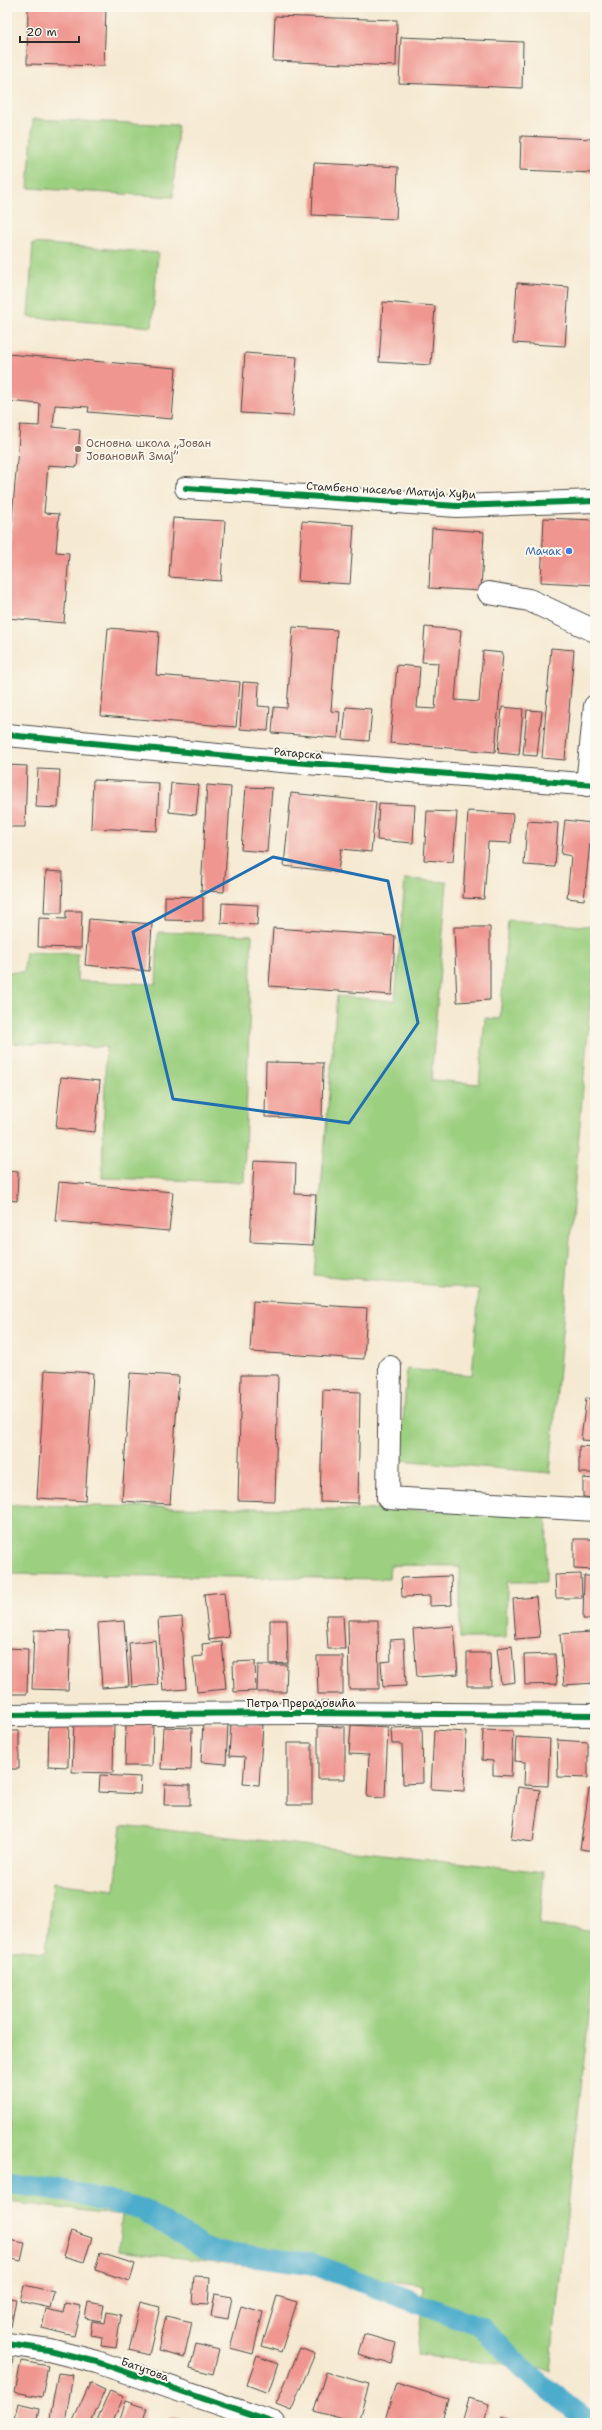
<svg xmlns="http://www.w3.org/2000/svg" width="602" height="2430" viewBox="0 0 602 2430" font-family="'Shantell Sans',sans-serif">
	<rect width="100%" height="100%" fill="#fbf7ec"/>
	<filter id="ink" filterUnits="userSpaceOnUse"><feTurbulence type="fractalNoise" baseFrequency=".025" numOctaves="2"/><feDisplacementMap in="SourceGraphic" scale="8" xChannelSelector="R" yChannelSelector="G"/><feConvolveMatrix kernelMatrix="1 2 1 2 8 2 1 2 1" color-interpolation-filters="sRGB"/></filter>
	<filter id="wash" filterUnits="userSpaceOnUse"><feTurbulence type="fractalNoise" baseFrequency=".012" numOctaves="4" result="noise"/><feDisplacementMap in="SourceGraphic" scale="16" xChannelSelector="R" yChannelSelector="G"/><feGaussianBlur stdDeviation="0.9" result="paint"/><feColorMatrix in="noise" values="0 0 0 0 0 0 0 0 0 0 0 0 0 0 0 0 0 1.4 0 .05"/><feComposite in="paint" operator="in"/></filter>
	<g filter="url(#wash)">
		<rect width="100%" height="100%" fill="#f5e9d2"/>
		<!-- green -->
		<path fill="#9ccf80" stroke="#647d56" d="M33 119 178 125 173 197 28 188Z
			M33 243 158 253 152 327 28 317Z
			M405 879 447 882 431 1080 479 1084 485 1018 500 1019 508 920 595 927V948L550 1473 400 1460 407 1369 472 1375 479 1289 314 1275 337 996 395 1001Z
			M158 932 252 935 244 1182 102 1178 106 1047 7 1043V972H24L26 952 78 954 77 981 156 984Z
			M7 1505 547 1512 546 1582H507L506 1638H460V1566L390 1565 389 1579 7 1574Z
			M122 1825 544 1872 539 1925 595 1932V1960L550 2370 417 2355 424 2285 118 2251 122 2215 7 2202 8 1949 46 1952 53 1883 115 1890Z"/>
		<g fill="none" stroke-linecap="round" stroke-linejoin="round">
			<!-- canal -->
			<path stroke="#4caccb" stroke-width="21" d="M7 2183 68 2191 143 2210 207 2250 313 2264 481 2327 527 2373 591 2423"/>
		</g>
		<g id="blocks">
			<!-- building -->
			<path fill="#ef9690" d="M28 7H106L104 66 27 64Z
				M275 16 397 20 396 66 273 61Z
				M401 37 523 42 522 88 399 83Z
				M521 136 595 139V173L520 170Z
				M314 163 398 167 396 219 312 215Z
				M517 283 569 287 565 346 513 343Z
				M383 302 435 306 431 365 379 362Z
				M245 353 297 357 293 416 241 413Z
				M7 354 176 368 172 419 88 412 89 407 55 405 53 427 80 430 77 467 48 465 44 513 59 514 56 552 69 553 64 623 7 618V577L20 425 39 426 40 404 7 401Z
				M173 518 225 521 221 581 169 577Z
				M544 518 595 520V585L541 582Z
				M302 521 354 525 350 584 298 581Z
				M432 528 484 532 481 591 429 588Z
				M293 627 337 630 331 711 340 712 338 738 272 733 274 707 287 708Z
				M425 627 461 630 455 700 479 702 483 651 503 653 495 752 390 743 397 665 420 667 417 708 435 709 438 663 422 662Z
				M108 628 159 632 156 675 240 682 236 727 101 716Z
				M551 648 574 650 565 760 542 758Z
				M243 682 259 683 258 706 270 707 268 731 240 729Z
				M346 707 372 709 369 741 343 739Z
				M502 707 523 709 519 755 498 753Z
				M527 710 542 711 537 756 523 755Z
				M7 765 27 766 25 827H7Z
				M38 769 60 770 58 808 36 807Z
				M93 780 159 783 157 831 91 828Z
				M171 783 199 785 196 815 169 812Z
				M207 785 231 787 224 892 201 891Z
				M246 787 272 788 267 852 241 850Z
				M291 793 376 802 371 852 341 849 338 872 284 866Z
				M379 803 415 805 413 843 377 840Z
				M427 811 457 812 453 862 424 860Z
				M468 811 513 814 511 843 488 842 484 899 463 898Z
				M565 820 592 823 584 900 567 898 571 856 561 854Z
				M527 821 558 823 555 867 524 865Z
				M46 871 63 872 62 913H44Z
				M165 896 203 897V921L165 920Z
				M222 903 258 905 257 925 221 923Z
				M66 911H82L81 948 38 947 39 918 66 919Z
				M89 919 152 924 149 971 85 965Z
				M454 927H490V1000L457 1002Z
				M273 928 395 936 392 995 269 986Z
				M266 1062 323 1063 322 1118 265 1117Z
				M61 1077 100 1081 95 1132 56 1128Z
				M254 1161 296 1163 295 1194 316 1195 313 1245 250 1242Z
				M7 1171 18 1172 17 1201 7 1200Z
				M59 1182 173 1192 169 1231 55 1221Z
				M253 1301 367 1308 364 1359 250 1352Z
				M45 1370 93 1373 85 1501 37 1498Z
				M130 1373 179 1376 170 1504 122 1501Z
				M241 1375H278L275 1501 238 1500Z
				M323 1390 360 1392 358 1503 320 1502Z
				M586 1398 595 1399V1441L581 1440Z
				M579 1446 595 1447V1473H579Z
				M583 1478 595 1479V1498L583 1497Z
				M574 1539H595V1570L574 1569Z
				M581 1574 582 1598H556L555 1575Z
				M451 1576 452 1605 430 1606V1596L402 1597 401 1578Z
				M584 1576H595V1619H583Z
				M224 1592 229 1637 209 1640 204 1594Z
				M536 1597 540 1637 516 1639 513 1599Z
				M326 1615H343L345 1649H328Z
				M182 1617 186 1689 163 1691 158 1619Z
				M270 1620H287L288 1663 270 1664Z
				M348 1620H378L379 1689H349Z
				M124 1621 129 1686 102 1688 98 1623Z
				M454 1626 458 1674 417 1677 413 1629Z
				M34 1630 70 1631 68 1690 32 1689Z
				M591 1632 595 1683 564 1685 560 1634Z
				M404 1639 406 1686 383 1687 381 1662 391 1661 390 1640Z
				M155 1640 158 1685 132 1687 129 1643Z
				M222 1642 226 1689 197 1692 193 1657 203 1656 202 1644Z
				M512 1646 515 1682 501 1684 497 1648Z
				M7 1648 28 1649 27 1694H7Z
				M467 1653H490L491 1686H467Z
				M555 1654 557 1684 525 1685 524 1655Z
				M317 1656H343V1694H318Z
				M255 1661 256 1691 234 1692 233 1662Z
				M258 1665H287L286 1692H257Z
				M203 1723 228 1724 226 1764 201 1762Z
				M231 1723 263 1725 259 1785 243 1784 245 1757 229 1756Z
				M49 1724H69L68 1767 48 1766Z
				M74 1724 114 1725 113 1773 72 1772Z
				M126 1724H153L152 1766H125Z
				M351 1725 388 1727 385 1798 367 1797 369 1755 349 1754Z
				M318 1726 345 1727V1779H318Z
				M163 1727 192 1728 191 1770 161 1769Z
				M422 1727 423 1783 403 1784 402 1744H392L391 1728Z
				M434 1730 466 1732 464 1791 431 1789Z
				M483 1730 513 1731 511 1776 493 1775V1761L482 1760Z
				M7 1731H19V1769H7Z
				M516 1737 550 1739 548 1786 524 1785 525 1762 515 1761Z
				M557 1740 588 1742V1778L558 1777Z
				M287 1743H312V1805H287Z
				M100 1775 141 1777 140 1794 99 1792Z
				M165 1784 190 1785V1805H164Z
				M518 1787 540 1790 533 1842 511 1839Z
				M589 1789 595 1790V1851L580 1849Z
				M7 1796H9V1810H7Z
				M71 2231 92 2238 84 2262 63 2256Z
				M8 2240 25 2243 21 2261 7 2258Z
				M100 2253 135 2264 130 2281 95 2270Z
				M194 2276 210 2277 208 2305 192 2304Z
				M24 2285 54 2292 50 2308 20 2301Z
				M215 2294 232 2297 228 2319 211 2316Z
				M277 2296 297 2302 281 2352 262 2346Z
				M7 2298 16 2299 11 2327 7 2326Z
				M88 2302 104 2305 101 2321 85 2318Z
				M140 2302 160 2307 149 2355 129 2350Z
				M65 2303 81 2306 74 2336 42 2328 46 2309 63 2313Z
				M241 2306 263 2312 253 2354 230 2348Z
				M107 2312 121 2315 116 2348 101 2346 102 2337 90 2335 92 2321 105 2323Z
				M166 2316 192 2322 184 2357 158 2350Z
				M364 2334 396 2343 391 2364 358 2355Z
				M196 2344 219 2350 213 2374 190 2368Z
				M300 2348 315 2354 291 2410 276 2404Z
				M257 2356 278 2364 268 2393 247 2385Z
				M7 2358 13 2359 8 2391H7Z
				M21 2361 48 2366 42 2397 15 2392Z
				M326 2372 369 2384 358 2423 314 2411Z
				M58 2373 73 2375 65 2423H49Z
				M90 2383 105 2390 91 2423H72Z
				M396 2383 448 2399 441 2423H384Z
				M110 2390 124 2396 112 2423H96Z
				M469 2398 489 2404 484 2423H462Z
				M126 2401 147 2408 142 2423H119Z
				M18 2403 39 2408 36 2423H13Z
				M502 2416 514 2420V2423H500Z
				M170 2418 181 2420V2423H168Z"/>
		</g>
	</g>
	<g filter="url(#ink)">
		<use href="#blocks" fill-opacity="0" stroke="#494844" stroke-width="1"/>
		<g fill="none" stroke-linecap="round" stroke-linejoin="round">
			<!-- minor casing -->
			<g stroke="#494844" stroke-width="24">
				<path id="minor" d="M186 488 457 506 595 501
					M489 593 529 600 595 631
					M7 735 281 761 595 785
					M587 785 595 706
					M390 1367 388 1498 595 1510
					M7 1715 302 1713 595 1715
					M7 2344 49 2350 97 2362 274 2423"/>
			</g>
			<!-- minor -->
			<use href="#minor" stroke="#fff" stroke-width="22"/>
			<!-- cycleway casing -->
			<g stroke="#fbf7ec" stroke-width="8">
				<path id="cycleway" d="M186 488 457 506 595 501
					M7 735 281 761 595 785
					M7 1715 302 1713 595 1715
					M7 2344 49 2350 97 2362 274 2423"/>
			</g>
			<!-- cycleway -->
			<use href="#cycleway" stroke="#00873e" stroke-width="6"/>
		</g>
	</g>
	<!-- marked area -->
	<path fill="none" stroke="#1f6fb2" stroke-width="3" stroke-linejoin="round" d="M273 857 388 881 418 1023 349 1123 173 1099 133 932Z"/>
	<!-- markers -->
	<circle fill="#8d6e63" stroke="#fbf7ec" stroke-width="1.5" cx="78" cy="449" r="4"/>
	<circle fill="#3f7fe0" stroke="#fbf7ec" stroke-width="1.5" cx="569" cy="551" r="4"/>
	<g text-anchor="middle" stroke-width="4" stroke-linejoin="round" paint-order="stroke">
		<!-- education labels -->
		<g font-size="11" fill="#785e54" stroke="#fbf7ec" text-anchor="start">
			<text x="86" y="447">Основна школа „Јован<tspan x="86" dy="13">Јовановић Змај”</tspan></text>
		</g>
		<!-- street labels -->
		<g font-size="11" fill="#2b2b2b" stroke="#fbf7ec">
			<text transform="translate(391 490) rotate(3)" y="4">Стамбено насеље Матија Хуђи</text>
			<text transform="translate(298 753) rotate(5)" y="4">Ратарска</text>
			<text x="301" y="1707">Петра Прерадовића</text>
			<text transform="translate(145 2369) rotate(20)" y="4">Батутова</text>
		</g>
		<!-- shop labels -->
		<g font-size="11" fill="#366cbe" stroke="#fbf7ec" text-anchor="end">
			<text x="561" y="555">Мачак</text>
		</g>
	</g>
	<!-- margin -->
	<rect width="602" height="2430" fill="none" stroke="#fbf7ec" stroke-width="24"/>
	<!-- scale -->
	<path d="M20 36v6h59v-6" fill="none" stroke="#2b2b2b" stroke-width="2"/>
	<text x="26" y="36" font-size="12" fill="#2b2b2b" stroke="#fbf7ec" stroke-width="3" paint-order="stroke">20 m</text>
</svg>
